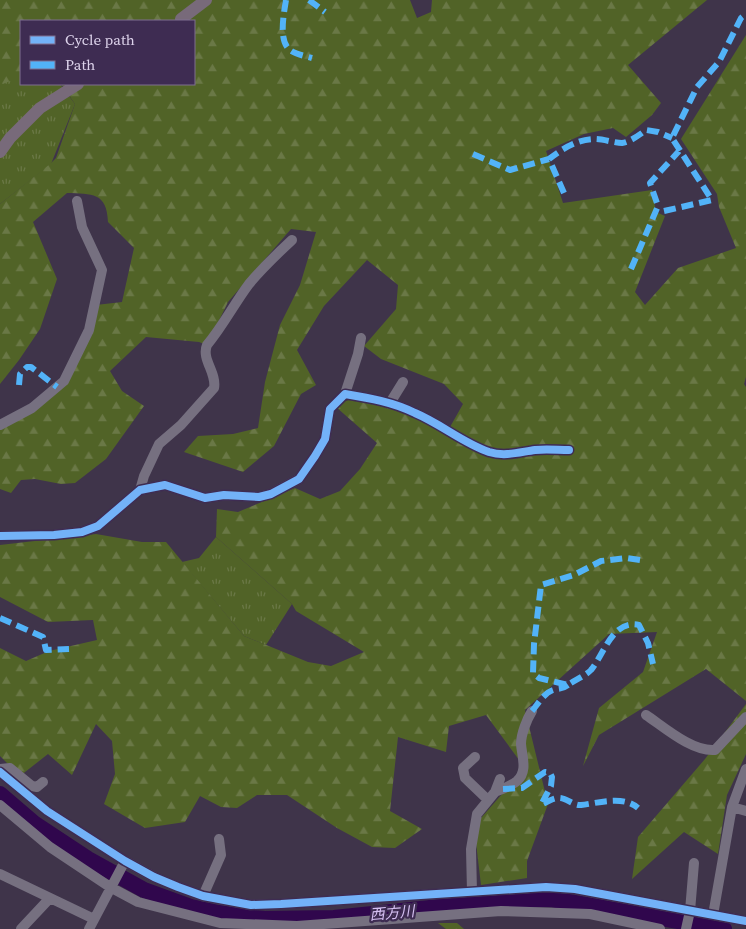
<svg xmlns="http://www.w3.org/2000/svg" width="746" height="929" viewBox="0 0 746 929" font-family="'Source Serif 4','Noto Sans JP',serif">
	<defs>
		<pattern id="grass-tufts" width="24" height="20" patternUnits="userSpaceOnUse" patternTransform="scale(1.25)"><rect width="24" height="20" fill="#516327"/><path d="M3 7l-1-3M5 7V3M7 7l1-3M15 17l-1-3M17 17v-4M19 17l1-3" fill="none" stroke="#6a7846"/></pattern>
		<pattern id="forest-firs" width="22" height="20" patternUnits="userSpaceOnUse" patternTransform="scale(1.25)"><rect width="22" height="20" fill="#516327"/><path d="M5 1l3.5 6h-7zM16 11l3.5 6h-7z" fill="#6a7846"/></pattern>
	</defs>
	<rect width="100%" height="100%" fill="#3f344a"/>
	<!-- grass -->
	<path fill="url(#grass-tufts)" d="M21 75V84H60L75 104 51 164 0 204V84Z
		M216 537 292 604 266 645 244 636 182 562 199 558Z
		M438 923H457L464 929H446Z"/>
	<!-- forest -->
	<path fill="url(#forest-firs)" d="M0 0H410L417 18 431 12 432 0H707L628 65 661 103 652 115 626 137 613 128 584 134 546 151 563 203 652 190 656 212 665 216 635 292 645 305 678 268 736 248 719 207 717 194 681 139 746 35V377L744 384 746 387V701L706 669 599 735 583 766 599 708 643 672 657 632 609 634 525 710 548 804 527 861V878L481 885 474 826 525 768 486 715 449 726 446 752 398 737 390 811 422 829 395 848 372 847 337 828 287 795H257L237 808 221 807 200 796 185 822 145 828 104 804 115 774 112 741 96 724 72 775 48 754 20 776 0 756V648L26 661 49 651 97 640 93 620 48 622 0 597V545L96 534 142 542H166L244 636 308 662 331 666 364 652 296 611 292 604 216 537 217 509 238 512 295 488 320 499 340 491 360 469 377 443 336 407 339 403 352 399 384 407 450 427 463 404 444 384 381 359 364 346 396 309 398 285 367 260 324 306 297 350 316 385 301 394 274 446 243 472 184 452 198 436 233 434 258 428 265 382 280 325 300 285 316 232 291 229 228 302 207 345 199 342 146 337 110 371 122 391 144 406 106 459 75 483 61 484 35 479 21 480 11 493 0 489V428L57 387 96 305 122 302 134 248 108 222C107 192 92 194 67 193L33 222 57 279 40 329 19 360 0 384V204L50 164 56 158 75 104 61 84H194V21H21V77L0 85Z
		M746 704V754L727 795 718 854 684 832 632 879 638 837 705 759Z"/>
	<g fill="none" stroke-linecap="round" stroke-linejoin="round">
		<!-- river -->
		<path stroke="#30074d" stroke-width="16" d="M0 794 35 824 88 859 144 890 191 907 218 913 264 919 334 918 507 900 551 899 724 929"/>
		<!-- minor -->
		<path stroke="#767080" stroke-width="10" d="M345 394 358 354 361 338
			M390 403 403 382
			M0 425 32 408 64 381 89 330 102 270 82 227 77 201
			M140 490 144 476 159 444 181 425 214 388C217 373 201 359 207 345 223 326 234 304 249 284 262 268 277 254 292 240
			M0 536 54 535 82 532 98 526 140 490 165 485 205 498 224 495 259 497 271 494 299 479 315 456 325 439 330 409 345 394C369 398 393 402 415 413 441 424 463 443 489 452 505 457 520 452 535 450 546 449 558 450 569 450
			M646 715C664 727 692 752 715 750L746 717
			M475 757 463 768 465 778 488 800
			M0 769 10 768 32 786 37 787 43 782
			M0 772 47 811 125 861 154 877 178 887 203 896 251 905 281 904 546 887 575 889 746 921
			M495 792C502 789 511 786 517 781 528 771 522 757 521 744 521 734 527 719 532 711
			M0 805 50 847 110 887 138 902 220 923 297 926 501 911 590 914 660 929
			M732 807 746 811
			M0 874 94 919
			M472 892 471 849 477 814 495 792 500 779
			M203 896 221 855 219 839
			M713 915 732 807 746 769
			M21 929 50 898
			M89 929 125 861
			M686 929 690 911 694 863"/>
		<!-- major -->
		<path stroke="#786a7a" stroke-width="12" d="M181 19 206 0
			M0 152 10 138 40 108 78 84"/>
		<!-- quiet -->
		<path stroke="#52b3f8" stroke-width="6" stroke-dasharray="12 6" stroke-linecap="butt" d="M286 0C284 13 278 41 290 50 295 54 305 56 312 58
			M309 0 325 12
			M473 154 510 170 549 159
			M564 193 549 159C562 149 578 139 595 139 603 139 615 143 622 143 630 142 639 135 646 130L658 132 672 138
			M664 211 712 200 672 138 697 87 719 62 741 18 746 14
			M631 269 658 206 650 183 679 151
			M19 385 20 374 27 367H31L57 387
			M640 560 627 558 601 561 574 575 541 585 534 644 533 673 539 678 568 685C575 680 585 676 591 670 604 654 613 619 639 625L648 643 653 664
			M0 618 43 637 46 650 69 649
			M532 711C538 704 544 693 553 690 560 688 561 690 568 685
			M503 789 522 788 545 772 550 773 552 777 551 786 541 805C547 802 553 798 559 798 567 798 574 806 581 805 599 803 623 795 638 808"/>
		<!-- cycleway casing -->
		<g stroke="#3e2c52" stroke-width="11">
			<path id="cycleway" d="M0 536 54 535 82 532 98 526 140 490 165 485 205 498 224 495 259 497 271 494 299 479 315 456 325 439 330 409 345 394C369 398 393 402 415 413 441 424 463 443 489 452 505 457 520 452 535 450 546 449 558 450 569 450
				M0 772 47 811 125 861 154 877 178 887 203 896 251 905 281 904 546 887 575 889 746 921"/>
		</g>
		<!-- cycleway -->
		<use href="#cycleway" stroke="#73b2f8" stroke-width="8"/>
	</g>
	<g text-anchor="middle" stroke-width="4.5" stroke-linejoin="round" paint-order="stroke">
		<!-- water labels -->
		<g font-size="15" font-style="italic" fill="#d5bff2" stroke="#3e2c52">
			<text transform="translate(392 913) rotate(-5)" y="5">西方川</text>
		</g>
	</g>
	<!-- legend -->
	<rect x="20" y="20" width="175" height="65" fill="#3e2c52" stroke="#7e6f8f"/>
	<rect x="30" y="36" width="25" height="8" fill="#73b2f8" stroke="#7e6f8f"/>
	<text x="65" y="45" font-size="15" fill="#ddd3eb">Cycle path</text>
	<rect x="30" y="61" width="25" height="8" fill="#52b3f8" stroke="#7e6f8f"/>
	<text x="65" y="70" font-size="15" fill="#ddd3eb">Path</text>
</svg>
